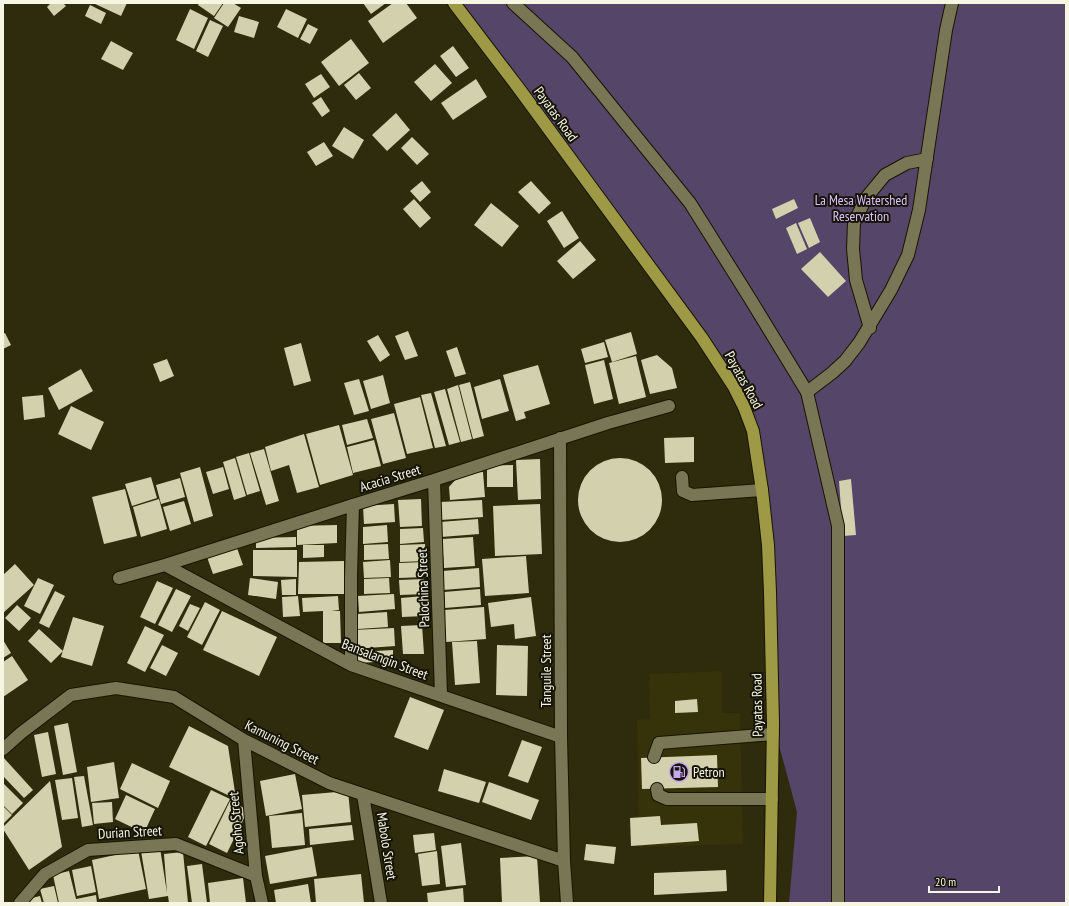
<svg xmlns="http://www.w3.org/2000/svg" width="1069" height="906" viewBox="0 0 1069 906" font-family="'PT Sans Narrow',sans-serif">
	<rect width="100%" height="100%" fill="#2e2c0c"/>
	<!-- built -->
	<path fill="#36330a" d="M722 671V713H740L743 844 639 847 637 720 650 719 649 674Z"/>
	<!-- green -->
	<path fill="#554568" d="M450 3H1066V903H789L797 812 773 723 770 592 753 431 734 387Z"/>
	<!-- building -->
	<path fill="#d3d1ad" d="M51 3H63L66 6 54 16 47 7Z
		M93 3H127L121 16Z
		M199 3H223L214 16 198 5Z
		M224 3H233L241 8 228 27 214 18Z
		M363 3H386L371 14Z
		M393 3H406L417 18 383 43 368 21Z
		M90 5 106 13 101 24 85 16Z
		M190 9 208 18 194 49 176 40Z
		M286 9 307 19 298 38 277 27Z
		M239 16 259 22 254 38 234 32Z
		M210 20 223 26 208 57 196 51Z
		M308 24 318 29 310 44 300 39Z
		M351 39 369 63 339 86 321 62Z
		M111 41 133 53 123 70 101 59Z
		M453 46 469 68 456 77 440 56Z
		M435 64 452 83 431 101 414 82Z
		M359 73 371 88 356 100 344 85Z
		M321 74 330 87 314 98 305 84Z
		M476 79 487 97 453 120 441 103Z
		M321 97 330 111 322 117 312 103Z
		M396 113 410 130 387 151 372 135Z
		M344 127 364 140 353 159 332 146Z
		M412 137 429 154 417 165 401 148Z
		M324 142 333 156 316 166 307 152Z
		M422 181 431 192 420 202 410 191Z
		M531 181 551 203 539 214 518 192Z
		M414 199 431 218 420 228 403 209Z
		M794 199 798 208 776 219 772 209Z
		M491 203 519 226 502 247 474 225Z
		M562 211 579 238 564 248 547 221Z
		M810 218 820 242 809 248 798 223Z
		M796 223 807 249 797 254 786 228Z
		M580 241 596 260 573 279 557 261Z
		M820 252 846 281 828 297 801 269Z
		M408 331 418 356 405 360 395 336Z
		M631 332 637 354 612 362 605 340Z
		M5 333 11 345 3 349V334Z
		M378 335 390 355 380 362 367 341Z
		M604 342 608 357 585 363 581 349Z
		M301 343 311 381 294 386 284 348Z
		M457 347 466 374 455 377 446 351Z
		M657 355 672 368 677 388 650 394 641 360Z
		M636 356 646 397 619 404 609 363Z
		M167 359 174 376 160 382 153 364Z
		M604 360 613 399 594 404 585 365Z
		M538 365 550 404 524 412 526 418 516 421 503 375Z
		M81 369 93 391 59 410 48 388Z
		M383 375 390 403 371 409 363 381Z
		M359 379 369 411 354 415 344 383Z
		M500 379 509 411 482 419 474 387Z
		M470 382 484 436 473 439 459 385Z
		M458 385 472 439 461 442 447 389Z
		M445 389 460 442 449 445 434 392Z
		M431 393 446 446 435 448 421 395Z
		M43 395 45 417 24 420 22 397Z
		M420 397 433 448 407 454 394 404Z
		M71 406 104 422 91 450 58 434Z
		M394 413 406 458 383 464 371 419Z
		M367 419 373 438 347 445 342 425Z
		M339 425 353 475 320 485 306 434Z
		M304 434 319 487 297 493 289 465 271 471 265 447Z
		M694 437V462L665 463 664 438Z
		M374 440 381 466 353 473 347 447Z
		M264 449 279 501 266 505 250 453Z
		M249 453 260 491 247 495 236 457Z
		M235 458 246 496 234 500 223 462Z
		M578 500a42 42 0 1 1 84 0a42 42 0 1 1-84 0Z
		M540 459 541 499 518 500 516 460Z
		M513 465V487H487V466Z
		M200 467 213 516 194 522 180 473Z
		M223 467 229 489 213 494 206 472Z
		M483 472 485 497 450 500 449 487 457 478 466 473Z
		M151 477 157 498 132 506 125 484Z
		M180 478 185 497 161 504 156 485Z
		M851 479 856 535 843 536 839 481Z
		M125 489 137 536 104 544 92 497Z
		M159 499 167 529 141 537 133 507Z
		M421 499 422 526 400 527 398 500Z
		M482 500 483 517 441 520 440 502Z
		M184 501 191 524 170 531 163 507Z
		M394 504 395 522 364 524 363 506Z
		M540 504 542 554 495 556 493 506Z
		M478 519 479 534 441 537 440 522Z
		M337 525V543L297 545V526Z
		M387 525 388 542 363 544V527Z
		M423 528 424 542 400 544V529Z
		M296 537V547L256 548V538Z
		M473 537 475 566 444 568 442 539Z
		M388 544 389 559 364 560V545Z
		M425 544 426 561 400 562V545Z
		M303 545H324V557L303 558Z
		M237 548 243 565 213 574 207 557Z
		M253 550H297V577L253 576Z
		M526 556 529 593 485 596 482 559Z
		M390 560 391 577 364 578 363 562Z
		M344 561V594H298L299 562Z
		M424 562V577L399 578V563Z
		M15 564 34 585 3 613V575Z
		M479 568 480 587 443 590 442 571Z
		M38 578 54 585 40 614 24 606Z
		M250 578 278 582 276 599 248 595Z
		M389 578 390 593 364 594V579Z
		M296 579V595H282L281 580Z
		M424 579 425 594 400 595 399 580Z
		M157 581 173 588 155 624 140 617Z
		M176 589 191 596 172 632 158 625Z
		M480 589 481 605 445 608 444 592Z
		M55 591 65 596 49 628 39 623Z
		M394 594 395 609 359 612 358 596Z
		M298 596 300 616 283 617 282 597Z
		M338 596 339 610 331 611H340L341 643H323V611L303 612 302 598Z
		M424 596 425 616 402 617 401 598Z
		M531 597 536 636 515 639 514 624 491 627 488 603Z
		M205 602 220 610 202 645 187 637Z
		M190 604 200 608 188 631 179 626Z
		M17 605 31 618 19 631 5 618Z
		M484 607 486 639 446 642 444 610Z
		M222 611 277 637 259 676 203 650Z
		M387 612 388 627 358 629 357 614Z
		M73 617 104 626 92 666 61 657Z
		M422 625 424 654H403L401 626Z
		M145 626 164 635 145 672 127 663Z
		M394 628 395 646 354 649 353 630Z
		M39 629 63 651 51 663 28 641Z
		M3 640 11 653 3 658Z
		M477 641 480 683 455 685 452 642Z
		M162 645 178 653 166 676 150 668Z
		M497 645 528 646 527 696 496 695Z
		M393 650V661L358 663V652Z
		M12 656 28 680 3 697V662Z
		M410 697 444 710 428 750 394 737Z
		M697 699 698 712 675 713V701Z
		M68 723 77 772 63 775 54 726Z
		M189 726 228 746 236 799 169 767Z
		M48 732 56 774 42 777 34 735Z
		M522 740 542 747 528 783 508 776Z
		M717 755 718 787 642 789 641 758Z
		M3 757 33 790 24 798 3 776Z
		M114 762 119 798 91 802 87 767Z
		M132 763 170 781 158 808 120 789Z
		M444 769 486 782 479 803 438 791Z
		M295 774 302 809 266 816 260 781Z
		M84 776 93 825 82 827 74 777Z
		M72 778 78 818 62 820 55 780Z
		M50 781 62 847 29 870 3 829V827Z
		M489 782 539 800 531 820 482 802Z
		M3 783 23 803 12 814 3 805Z
		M211 790 230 799 206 846 188 837Z
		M348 791 351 822 305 827 302 795Z
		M126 795 155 809 144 833 115 819Z
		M230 801 248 810 227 853 209 844Z
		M112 802 113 822 94 824 92 803Z
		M3 806 12 815 3 824Z
		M302 813 305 845 272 848 269 816Z
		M660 816 661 825 697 823 699 841 631 846 630 818Z
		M352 825 354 840 310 845 309 829Z
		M434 833 436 850 415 853 413 835Z
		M461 843 466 885 446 887 441 846Z
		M586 844 616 847 614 864 584 860Z
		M312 847 317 876 270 884 265 856Z
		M160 848 167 893 164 854 183 852 188 903H169L168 896 149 899 141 851Z
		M138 850 146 889 99 899 92 860Z
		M437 851 440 884 422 886 418 854Z
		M537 856 540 903H502L500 858Z
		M202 864 207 903H192L187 866Z
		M91 866 96 892 77 896 72 870Z
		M726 870 727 891 654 895V873Z
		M69 871 76 899 96 895 97 903H59L53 875Z
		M361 874 364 903H316L314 879Z
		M243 878 246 903H210L208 883Z
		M308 884 311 903H276L274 890Z
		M54 886 58 903H44L40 889Z
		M463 888 464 903H428L427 893Z
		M40 896 42 903H24V900Z"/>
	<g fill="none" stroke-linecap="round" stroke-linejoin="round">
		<!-- lane casing -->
		<g stroke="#171400" stroke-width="14">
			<path id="lane" d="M870 328 856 280 853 249 854 223 866 198 885 175 907 163 927 159
				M807 392 832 373 845 361 859 343 891 290 908 255 919 210 946 30 952 3
				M682 477 683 491 692 495 762 490
				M654 757 659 743 773 734
				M657 789 658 795 667 799H772"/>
		</g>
		<!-- street casing -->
		<g stroke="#171400" stroke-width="14">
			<path id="street" d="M513 3 572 57 690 203 749 297 807 392 838 526V903
				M560 438 561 737 564 861 567 903
				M434 480 441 695
				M165 565 351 665 561 737
				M119 578 165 565 353 505 434 480 608 423 669 406
				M351 665V576L353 505
				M244 740 256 876 262 903
				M3 749 21 733 71 695 116 688 174 697 244 740 329 783 564 861
				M363 795 381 903
				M20 903 45 874 88 850 176 844 256 876"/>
		</g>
		<!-- primary casing -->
		<g stroke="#171400" stroke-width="14">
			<path id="primary" d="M454 3 520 90 702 338 734 387 744 407 753 431 762 490 768 545 770 592 773 723 770 903"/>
		</g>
		<!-- lane -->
		<use href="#lane" stroke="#787655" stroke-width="12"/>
		<!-- street -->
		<use href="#street" stroke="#787655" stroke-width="12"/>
		<!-- primary -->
		<use href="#primary" stroke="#9e9945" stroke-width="12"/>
	</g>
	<!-- icons -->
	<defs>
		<g id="fuel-ring" transform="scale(1)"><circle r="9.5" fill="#151407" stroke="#c8a6ef" stroke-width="1.5"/><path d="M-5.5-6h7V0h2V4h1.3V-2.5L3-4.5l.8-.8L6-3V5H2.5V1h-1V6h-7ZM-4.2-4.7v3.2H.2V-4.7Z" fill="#c8a6ef"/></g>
	</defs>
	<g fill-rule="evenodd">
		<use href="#fuel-ring" x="679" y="772"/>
	</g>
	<g text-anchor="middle" stroke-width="4" stroke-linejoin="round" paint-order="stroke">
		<!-- street labels -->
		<g font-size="14" fill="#f6f6e3" stroke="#151407">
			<text transform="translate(556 114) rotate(54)" y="5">Payatas Road</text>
			<text transform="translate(744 380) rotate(61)" y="5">Payatas Road</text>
			<text transform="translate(390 478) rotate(-17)" y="5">Acacia Street</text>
			<text transform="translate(423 588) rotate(-92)" y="5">Palochina Street</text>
			<text transform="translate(385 659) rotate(21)" y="5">Bansalangin Street</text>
			<text transform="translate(546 671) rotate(-90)" y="5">Tanguile Street</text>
			<text transform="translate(757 705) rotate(-91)" y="5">Payatas Road</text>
			<text transform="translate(282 742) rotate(27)" y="5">Kamuning Street</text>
			<text transform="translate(236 823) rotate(-95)" y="5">Agoho Street</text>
			<text transform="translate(130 832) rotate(-3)" y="5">Durian Street</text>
			<text transform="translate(387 846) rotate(81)" y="5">Mabolo Street</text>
		</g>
		<!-- park labels -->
		<g font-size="14" fill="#dec2fe" stroke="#151407">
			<text x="861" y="205">La Mesa Watershed<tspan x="861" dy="16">Reservation</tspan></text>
		</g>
		<!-- poi labels -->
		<g font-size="14" fill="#f6f6e3" stroke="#151407" text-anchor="start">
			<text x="693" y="777">Petron</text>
		</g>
	</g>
	<!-- border -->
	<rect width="1069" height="906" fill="none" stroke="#f6f6e3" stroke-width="8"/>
	<!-- scale -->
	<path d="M929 886v6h70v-6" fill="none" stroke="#f6f6e3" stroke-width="2"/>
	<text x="935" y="886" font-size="12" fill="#f6f6e3" stroke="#151407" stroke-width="3" paint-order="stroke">20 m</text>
</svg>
